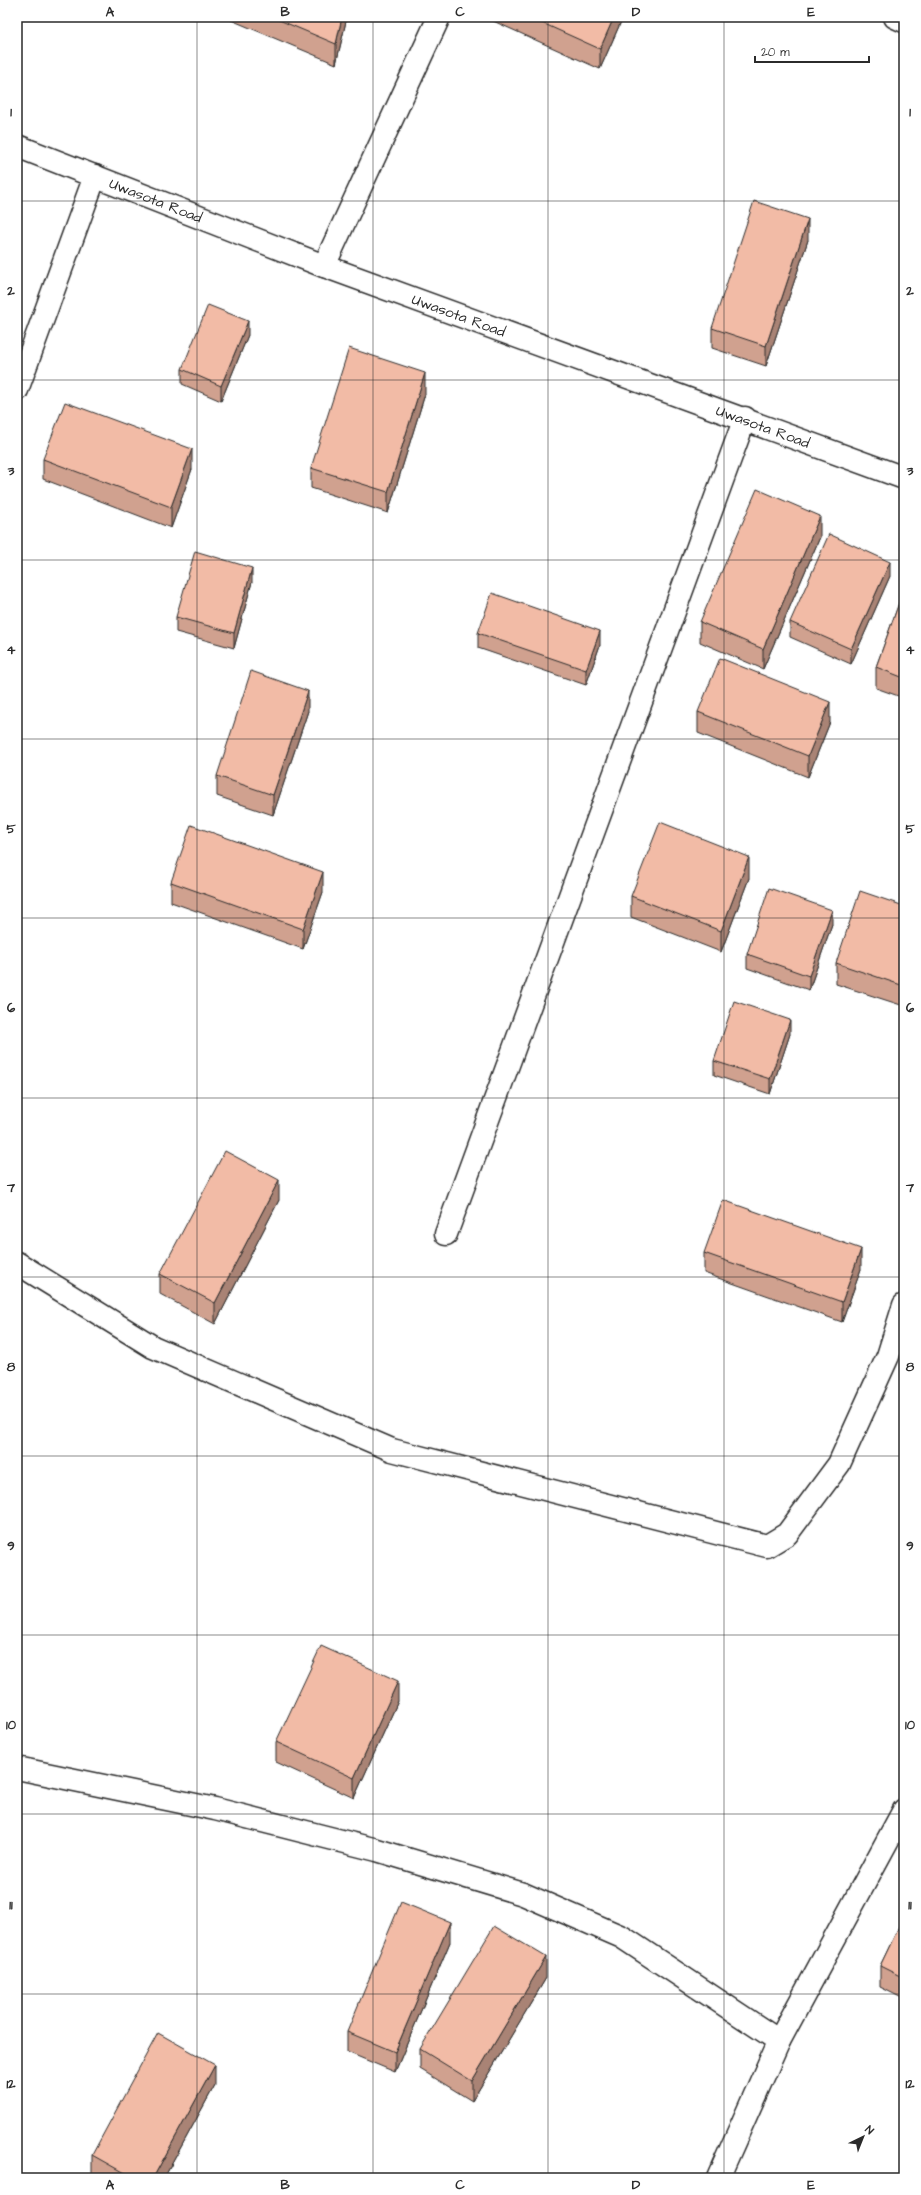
<svg xmlns="http://www.w3.org/2000/svg" width="921" height="2195" viewBox="0 0 921 2195" font-family="'Architects Daughter',sans-serif">
	<rect width="100%" height="100%" fill="#fff"/>
	<filter id="ink" filterUnits="userSpaceOnUse"><feTurbulence type="fractalNoise" baseFrequency=".025" numOctaves="2"/><feDisplacementMap in="SourceGraphic" scale="8" xChannelSelector="R" yChannelSelector="G"/><feConvolveMatrix kernelMatrix="1 2 1 2 8 2 1 2 1" color-interpolation-filters="sRGB"/></filter>
	<g filter="url(#ink)">
		<g fill="none" stroke-linecap="round" stroke-linejoin="round">
			<!-- street casing -->
			<g stroke="#2b2b2b" stroke-width="25">
				<g id="street">
					<path d="M895 17 904 21"/>
					<path id="s1" d="M17 146 324 266 904 478"/>
					<path d="M324 266 439 17"/>
					<path d="M17 390 95 176"/>
					<path d="M446 1234 745 418"/>
					<path d="M17 1263 153 1347 392 1450 767 1546 787 1534 839 1464 888 1356 904 1305"/>
					<path d="M17 1768 215 1809 377 1850 523 1894 622 1937 779 2041"/>
					<path d="M718 2178 779 2041 904 1810"/>
				</g>
			</g>
			<!-- street -->
			<use href="#street" stroke="#fff" stroke-width="22"/>
		</g>
		<!-- wall -->
		<path fill="#d0a18f" stroke="#2b2b2b" d="M224 17H347L336 64Z
			M491 17H623L600 69 491 20Z
			M808 240 766 366 712 348V328Z
			M248 335 221 401 182 384V369Z
			M425 394 388 513 311 488V468Z
			M43 459 192 469 171 528 43 479Z
			M820 537 763 669 700 642V622Z
			M890 576 851 664 790 637V622Z
			M252 582 234 648 176 632V617Z
			M904 589V698L876 688V667Z
			M478 633 600 645 586 685 478 648Z
			M308 711 273 815 217 796V776Z
			M698 712 830 722 808 777 698 733Z
			M749 878 721 952 631 917V896Z
			M171 882 323 892 303 949 171 902Z
			M904 906V1006L836 984V963Z
			M832 924 809 990 747 968V954Z
			M790 1034 770 1094 714 1075V1061Z
			M279 1200 215 1324 160 1294V1274Z
			M704 1253 861 1269 842 1322 704 1273Z
			M398 1701 354 1798 276 1762V1742Z
			M904 1916V1999L880 1987V1966Z
			M450 1942 395 2072 347 2052V2032Z
			M546 1978 472 2101 420 2069V2049Z
			M215 2085 164 2178H96L92 2176V2155Z"/>
		<!-- shaded-wall -->
		<path fill="#a98374" stroke="#2b2b2b" d="M342 17H347L336 64V44Z
			M614 17H623L600 69V49Z
			M808 219V240L766 366V346Z
			M248 321V335L221 401V386Z
			M425 373V394L388 513V492Z
			M192 449V469L171 528V507Z
			M820 516V537L763 669V649Z
			M890 562V576L851 664V649Z
			M252 568V582L234 648V633Z
			M600 631V645L586 685V670Z
			M308 691V711L273 815V795Z
			M830 702V722L808 777V756Z
			M749 857V878L721 952V931Z
			M323 872V892L303 949V929Z
			M832 910V924L809 990V976Z
			M790 1020V1034L770 1094V1079Z
			M279 1180V1200L215 1324V1303Z
			M861 1249V1269L842 1322V1302Z
			M398 1681V1701L354 1798V1778Z
			M450 1922V1942L395 2072V2052Z
			M546 1957V1978L472 2101V2081Z
			M215 2065V2085L164 2178H153Z"/>
		<!-- building -->
		<path fill="#f2bba6" stroke="#2b2b2b" d="M272 17H342L336 44Z
			M529 17H614L600 49Z
			M754 201 808 219 766 346 712 328Z
			M208 305 248 321 221 386 182 369Z
			M349 348 425 373 388 492 311 468Z
			M65 402 192 449 171 507 43 459Z
			M757 489 820 516 763 649 700 622Z
			M829 534 890 562 851 649 790 622Z
			M195 551 252 568 234 633 176 617Z
			M904 589V678L876 667Z
			M492 593 600 631 586 670 478 633Z
			M720 658 830 702 808 756 698 712Z
			M251 671 308 691 273 795 217 776Z
			M660 822 749 857 721 931 631 896Z
			M191 825 323 872 303 929 171 882Z
			M769 888 832 910 809 976 747 954Z
			M860 891 904 906V986L836 963Z
			M734 1001 790 1020 770 1079 714 1061Z
			M225 1151 279 1180 215 1303 160 1274Z
			M723 1200 861 1249 842 1302 704 1253Z
			M321 1646 398 1681 354 1778 276 1742Z
			M401 1902 450 1922 395 2052 347 2032Z
			M904 1916V1978L880 1966Z
			M494 1926 546 1957 472 2081 420 2049Z
			M158 2033 215 2065 153 2178H133L92 2155Z"/>
	</g>
	<!-- grid -->
	<path fill="none" stroke="#2b2b2b" stroke-width="1" stroke-opacity="0.55" d="M197 17V2178M373 17V2178M548 17V2178M724 17V2178M17 201H904M17 380H904M17 560H904M17 739H904M17 918H904M17 1098H904M17 1277H904M17 1456H904M17 1635H904M17 1814H904M17 1994H904"/>
	<g text-anchor="middle" stroke-width="3.5" stroke-linejoin="round" paint-order="stroke">
		<!-- street labels -->
		<g font-size="15" fill="#2b2b2b" stroke="#fff">
			<text dy="5" stroke="none"><textPath href="#s1" startOffset="149">Uwasota Road</textPath></text>
			<text dy="5" stroke="none"><textPath href="#s1" startOffset="473">Uwasota Road</textPath></text>
			<text dy="5" stroke="none"><textPath href="#s1" startOffset="797">Uwasota Road</textPath></text>
		</g>
	</g>
	<!-- margin -->
	<rect width="921" height="2195" fill="none" stroke="#fff" stroke-width="44"/>
	<!-- north arrow -->
	<g transform="translate(863 2137) rotate(43)" stroke="#ffffff" stroke-width="3" paint-order="stroke">
	<path d="M0-3L7 15L0 10L-7 15Z" fill="#2b2b2b"/>
	<text y="-6" font-size="11" font-weight="bold" text-anchor="middle" fill="#2b2b2b">N</text>
	</g>
	<!-- scale -->
	<path d="M755 56v6h114v-6" fill="none" stroke="#2b2b2b" stroke-width="2"/>
	<text x="761" y="56" font-size="12" fill="#2b2b2b" stroke="#ffffff" stroke-width="3" paint-order="stroke">20 m</text>
	<rect x="22" y="22" width="877" height="2151" fill="none" stroke="#2b2b2b" stroke-width="1.5"/>
	<g font-size="13" text-anchor="middle" font-weight="bold" fill="#2b2b2b">
		<text x="110" y="16">A</text>
		<text x="285" y="16">B</text>
		<text x="460" y="16">C</text>
		<text x="636" y="16">D</text>
		<text x="811" y="16">E</text>
		<text x="11" y="116">1</text>
		<text x="910" y="116">1</text>
		<text x="11" y="295">2</text>
		<text x="910" y="295">2</text>
		<text x="11" y="475">3</text>
		<text x="910" y="475">3</text>
		<text x="11" y="654">4</text>
		<text x="910" y="654">4</text>
		<text x="11" y="833">5</text>
		<text x="910" y="833">5</text>
		<text x="11" y="1012">6</text>
		<text x="910" y="1012">6</text>
		<text x="11" y="1192">7</text>
		<text x="910" y="1192">7</text>
		<text x="11" y="1371">8</text>
		<text x="910" y="1371">8</text>
		<text x="11" y="1550">9</text>
		<text x="910" y="1550">9</text>
		<text x="11" y="1729">10</text>
		<text x="910" y="1729">10</text>
		<text x="11" y="1909">11</text>
		<text x="910" y="1909">11</text>
		<text x="11" y="2088">12</text>
		<text x="910" y="2088">12</text>
		<text x="110" y="2189">A</text>
		<text x="285" y="2189">B</text>
		<text x="460" y="2189">C</text>
		<text x="636" y="2189">D</text>
		<text x="811" y="2189">E</text>
	</g>
</svg>
